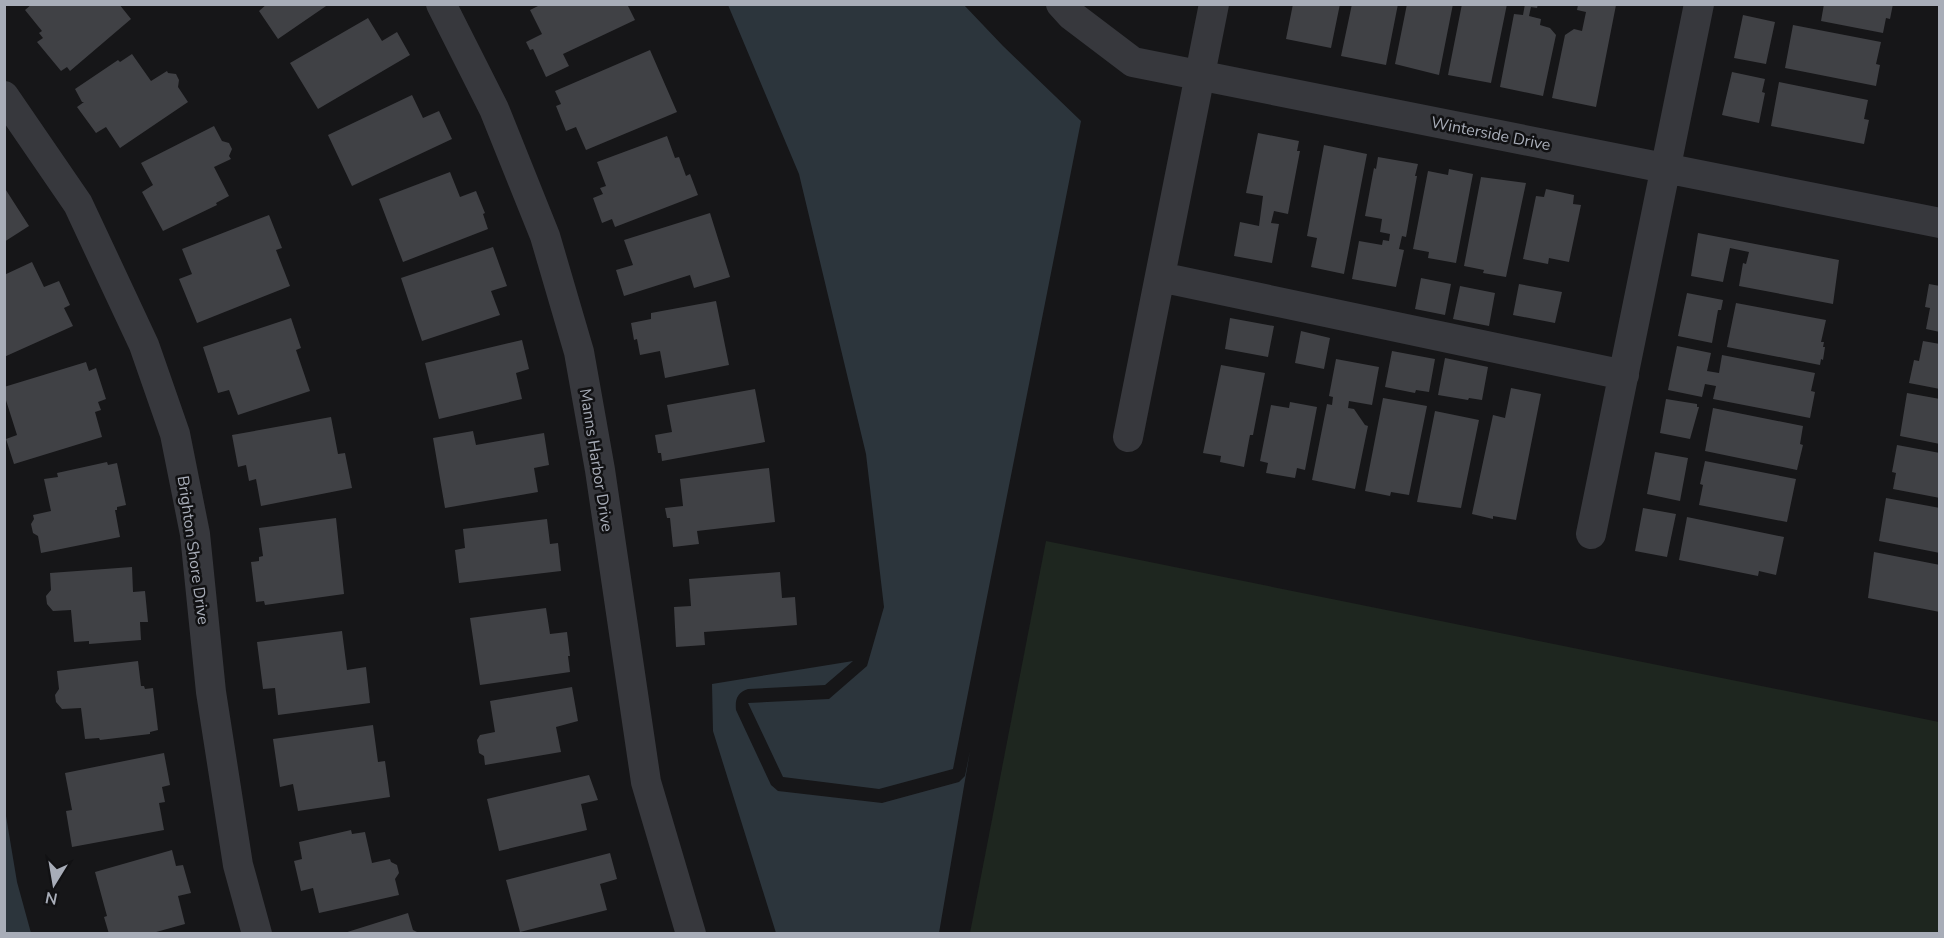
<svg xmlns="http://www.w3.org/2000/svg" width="1944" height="938" viewBox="0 0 1944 938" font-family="'Nunito Sans',sans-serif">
	<rect width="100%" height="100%" fill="#161618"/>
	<!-- green -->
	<path fill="#1e261f" d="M1046 541 1939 722V933H970Z"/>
	<!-- water -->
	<path fill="#2c353c" d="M728 5H964L1003 46 1081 121 953 769 879 789 783 777 748 703 829 699 867 666 884 607 866 454 799 174Z
		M853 661 825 685 748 689C737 693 735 699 736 710L771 785 778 791 882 803 959 782 965 776 970 751 939 933H776L713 731 712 684Z
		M5 810 17 882 31 933H5Z"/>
	<!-- building -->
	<path fill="#404145" d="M32 4H119L131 19 70 71 67 67 61 71 37 42 43 38 39 33 42 31 25 10Z
		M267 4H329L278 39 259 11Z
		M542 4H627L635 20 563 54 569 66 546 77 533 49 530 50 526 42 542 34 530 10Z
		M1293 4H1340L1331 48 1286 39Z
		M1352 4H1398L1386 65 1341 56Z
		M1407 4H1453L1439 75 1395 64Z
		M1462 4H1507L1491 83 1448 75Z
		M1525 4H1538L1537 8 1531 7 1529 16 1541 19 1540 25 1550 28 1556 35 1543 96 1500 87 1514 14 1523 15Z
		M1824 4H1893L1890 19 1886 18 1883 33 1821 21Z
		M1578 5H1616L1596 107 1552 98 1565 35 1574 29 1582 31 1586 12 1577 10Z
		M1743 15 1775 22 1766 64 1734 58Z
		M368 18 382 41 397 32 410 55 318 109 290 63Z
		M1793 25 1881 42 1876 64 1880 65 1876 86 1785 68Z
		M650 50 677 112 586 150 576 127 566 131 556 106 561 104 555 91Z
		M132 54 151 81 167 71 168 73 176 74 179 80 178 87 188 102 120 148 106 127 96 133 77 107 84 102H82L75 89 118 60 120 62Z
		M1732 72 1765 79 1762 92 1765 93 1759 123 1722 115Z
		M1779 82 1868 100 1864 119 1869 120 1864 144 1771 126Z
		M412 95 423 118 439 111 452 139 352 186 328 135Z
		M214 126 222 141 229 143 232 149 229 156 231 159 214 167 229 196 216 203 217 205 163 231 142 192 153 185 141 163Z
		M1258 133 1299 141 1297 151H1300L1288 214 1274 211 1271 223 1279 224 1272 263 1234 256 1240 222 1259 226 1263 196 1246 193Z
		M667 136 675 158 679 157 686 176 690 174 698 195 615 227 612 219 602 223 593 198 603 194 600 188 606 186 597 162Z
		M1324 145 1367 154 1344 274 1311 267 1317 238 1307 236Z
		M1378 157 1418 164 1415 176H1417L1406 237 1402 236 1399 249 1404 250 1396 287 1352 279 1359 241 1382 245 1383 240 1389 241 1390 234 1380 232 1382 219 1365 216 1374 168 1376 169Z
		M1449 169 1473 174 1456 263 1428 258 1429 252 1413 249 1428 171 1448 175Z
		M450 172 460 197 476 191 485 213 483 214 488 229 403 262 379 199Z
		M1481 177 1526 183 1506 277 1483 273 1484 270 1464 266Z
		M4 187 29 226 4 242Z
		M1546 189 1574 195 1573 204 1581 205 1569 262 1549 258 1548 264 1523 259 1536 196 1544 197Z
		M710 213 730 277 694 288 690 275 624 296 616 270 633 265 624 240Z
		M269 215 282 248 276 250 290 286 197 323 179 279 192 274 182 249Z
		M1698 233 1839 260 1833 304 1739 286 1743 263 1746 264 1749 252 1730 248 1723 282 1691 276Z
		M493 247 507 286 491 291 500 315 422 341 401 278Z
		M32 262 44 287 59 281 70 305 64 308 73 326 4 357V275Z
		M1421 278 1451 284 1445 315 1415 309Z
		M1519 284 1562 292 1555 323 1513 315Z
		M1929 284 1940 286V332L1926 329 1930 308 1925 307Z
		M1460 286 1495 293 1489 326 1453 319Z
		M1687 293 1723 300 1721 310H1718L1712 343 1678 336Z
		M716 301 729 365 665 378 660 351 640 355 637 339 634 340 631 323 651 319V313Z
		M1736 303 1826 320 1821 342H1824L1823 347H1825L1823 360 1821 359 1820 365 1727 347Z
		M291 318 301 348 296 350 310 391 238 415 229 390 218 393 203 347Z
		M1230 318 1274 326 1268 357 1225 349Z
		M1301 331 1330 338 1324 369 1295 363Z
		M522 340 529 369 516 373 522 399 439 419 425 363Z
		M1923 341 1940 344V389L1909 383 1914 360 1919 361Z
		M1677 346 1711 353 1707 371 1719 373 1722 355 1815 373 1811 391 1815 392 1810 418 1713 399 1716 386 1705 384 1702 397 1668 390Z
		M1392 351 1435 359 1429 392 1416 390 1415 393 1385 387Z
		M1445 358 1488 367 1482 400 1469 398 1468 400 1438 395Z
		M1336 359 1379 367 1372 405 1349 401 1348 408 1354 409 1365 425 1368 426 1355 489 1312 480 1327 404 1332 405 1333 397 1329 396Z
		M86 362 89 371 96 368 106 399 98 402 101 410 95 412 102 437 14 464 6 439 17 435 4 394V387Z
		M1221 365 1265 373 1253 435H1250L1244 467 1220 462 1221 456 1203 453Z
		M1511 388 1541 394 1516 520 1493 516V519L1472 514 1493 415 1505 418Z
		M755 389 765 442 662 461 661 453H658L655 435 672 432 667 405Z
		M1907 393 1940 399V444L1900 436Z
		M1383 398 1427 406 1409 495 1391 492 1390 496 1365 491Z
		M1666 399 1697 404V407H1699L1690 439 1660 433Z
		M1290 402 1317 407 1305 470 1297 468 1295 478 1266 473 1268 463 1260 461 1271 405 1289 408Z
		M1713 408 1803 426 1800 444 1803 445 1797 470 1705 451Z
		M1435 411 1479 420 1461 508 1417 502Z
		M331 417 338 454 345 453 352 488 261 506 256 479 249 481 246 465 238 467 232 435Z
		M473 431 476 445 544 433 549 465 534 468 538 492 445 508 433 438Z
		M1897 445 1940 453V498L1893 489 1896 473 1892 472Z
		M1655 452 1688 458 1680 501 1647 494Z
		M1705 461 1796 479 1787 522 1699 505 1703 485 1700 484Z
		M107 462 108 465 117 463 126 505 117 507V510H115L120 537 41 553 38 536 33 533 31 524 34 519 33 515 51 511 44 479 58 477 57 473Z
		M769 468 775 522 697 531 699 544 673 547 670 518H667L665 508 683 506 680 479Z
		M1886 498 1940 508V553L1879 541Z
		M1643 508 1676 514 1667 557 1635 551Z
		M1687 517 1784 537 1776 575 1759 571 1758 576 1679 560Z
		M336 518 344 594 265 605 264 601 256 602 251 562 259 561V557L263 556 259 528Z
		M547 519 550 544 558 543 561 571 459 583 455 550 465 548 463 529Z
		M1874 552 1940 565V612L1868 598Z
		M132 567 133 592 145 591 148 622H140L141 640 89 644V641L74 642 71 610 53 611 47 604 46 596 51 590 50 573Z
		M780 572 782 598 795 597 797 625 704 632 705 645 676 647 674 607 691 606 689 579Z
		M546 608 550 634 567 632 570 656H568L570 672 480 685 470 618Z
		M342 631 347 670 366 667 370 703 278 715 275 688 263 689 257 642Z
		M138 661 141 686H144L145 689 153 688 158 730 150 732V734L100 740 99 738 85 739 81 708 62 709 56 702 55 695 59 689 57 671Z
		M572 687 578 721 556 727 561 752 485 765 484 756 479 753 477 740 480 735 495 732 490 701Z
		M373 725 378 762 385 761 390 797 298 811 293 784 280 787 273 739Z
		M164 753 170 785 162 787 165 802 159 803 164 830 72 847 66 811 72 810 65 773Z
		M589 775 598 800 581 804 587 830 499 851 487 799Z
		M351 830 352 834 365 832 372 863 390 859 391 862 397 865 399 873 395 879 399 895 319 913 313 888 301 891 294 861 302 859 299 842Z
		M172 850 176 866 183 865 191 893 178 896 185 924 149 934H109L104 917 107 916 95 872Z
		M610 853 617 879 600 884 607 910 520 932 506 880Z
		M408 913 413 930 421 934H341Z"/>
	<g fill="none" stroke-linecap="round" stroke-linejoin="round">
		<!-- street -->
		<path stroke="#37383d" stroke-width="30" d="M441 4 494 109 545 236 579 352 600 470 646 782 691 934
			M1061 4 1071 15 1133 62 1940 223
			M4 96 78 204 144 345 175 434 195 534 211 692 238 865 257 934
			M1160 277 1624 375
			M1128 437 1214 4
			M1591 534 1699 4"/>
	</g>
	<g text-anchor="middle" stroke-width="5" stroke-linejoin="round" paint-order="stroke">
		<!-- street labels -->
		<g font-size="16" fill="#a8adb8" stroke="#111113">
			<text transform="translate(1491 133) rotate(11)" y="6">Winterside Drive</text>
			<text transform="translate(597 460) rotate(81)" y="6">Manns Harbor Drive</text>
			<text transform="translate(194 550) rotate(82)" y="6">Brighton Shore Drive</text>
		</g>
	</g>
	<!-- border -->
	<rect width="1944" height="938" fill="none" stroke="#a8adb8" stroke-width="12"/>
	<!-- north arrow -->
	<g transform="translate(54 884) rotate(191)" stroke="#111113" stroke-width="4.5" paint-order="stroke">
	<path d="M0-4.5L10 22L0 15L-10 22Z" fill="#a8adb8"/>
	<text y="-9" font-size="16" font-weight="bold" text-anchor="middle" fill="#a8adb8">N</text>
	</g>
</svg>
